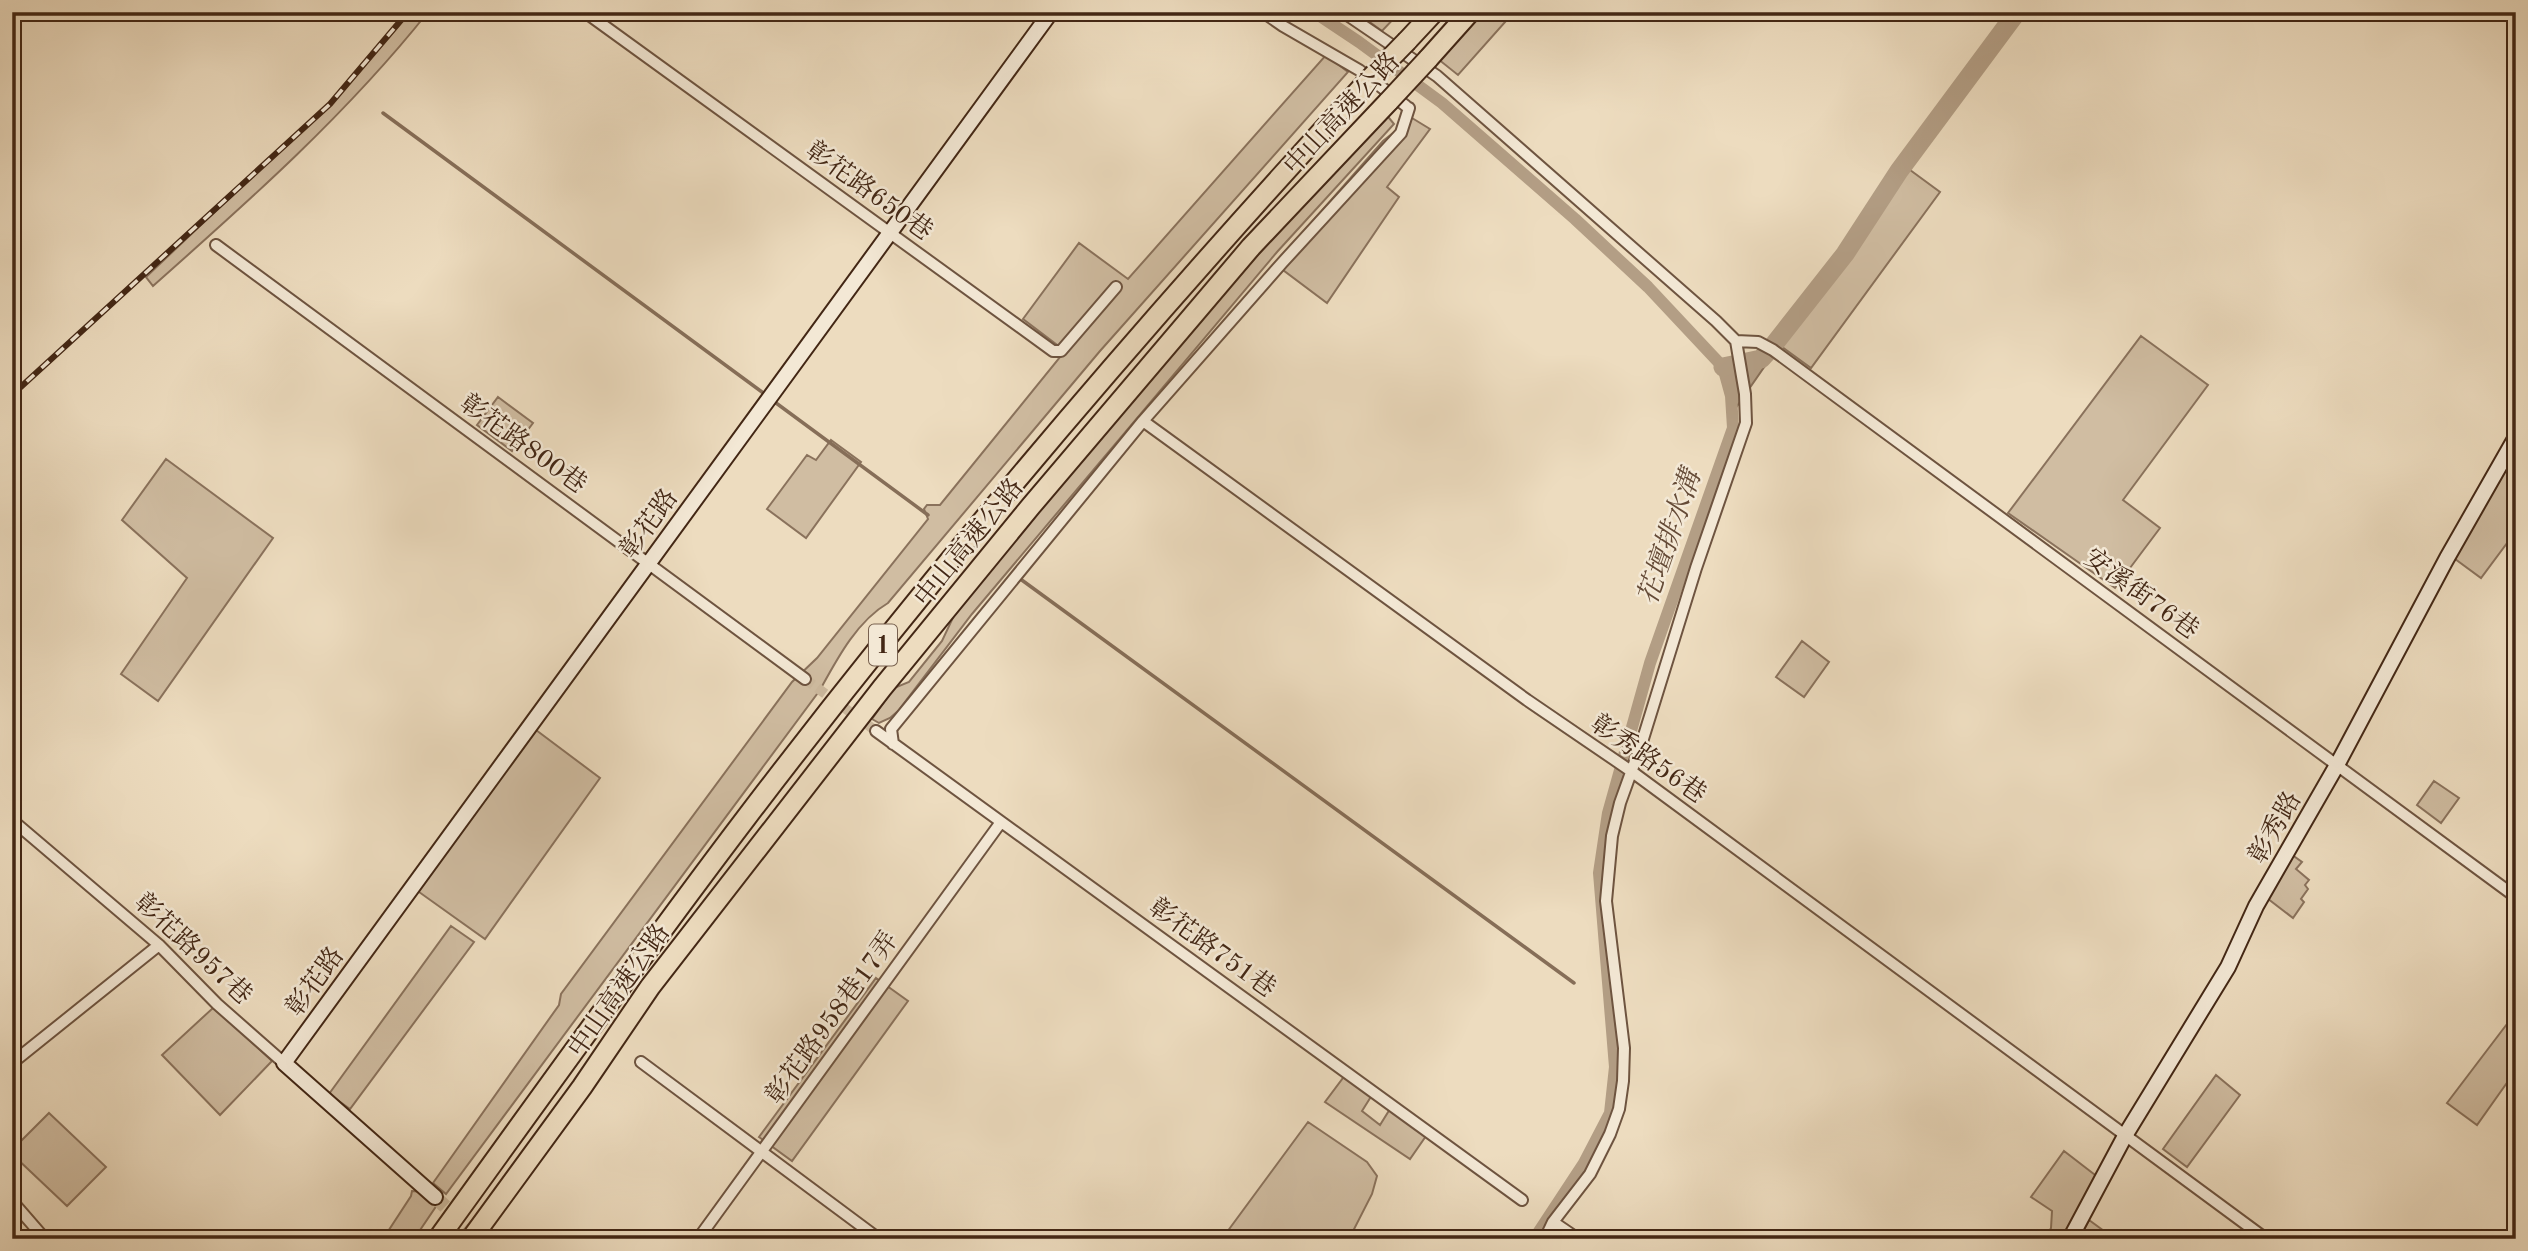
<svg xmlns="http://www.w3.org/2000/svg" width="2528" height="1251" viewBox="0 0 2528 1251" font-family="'Old Standard TT','Noto Serif TC',serif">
	<rect width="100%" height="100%" fill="#eddcbf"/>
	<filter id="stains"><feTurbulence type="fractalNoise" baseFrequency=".00286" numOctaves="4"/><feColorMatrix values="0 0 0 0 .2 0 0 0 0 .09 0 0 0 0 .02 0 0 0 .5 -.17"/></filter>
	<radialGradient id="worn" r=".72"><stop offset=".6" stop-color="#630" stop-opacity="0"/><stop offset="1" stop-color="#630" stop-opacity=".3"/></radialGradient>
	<!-- green -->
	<path fill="#d0bda2" stroke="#8a725c" stroke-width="2" d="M409 12H428C347 114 250 200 153 286L146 277 335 98Z
		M1356 12H1400L1382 31Z
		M1483 12H1514L1458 75 1438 59Z
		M1326 55 1348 72 1100 351 888 603C857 621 837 659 820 690L446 1194 433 1183 559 1005 561 994 792 682 817 658 928 519 924 509 927 505H940L1065 351 1023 319 1079 243 1128 279Z
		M1385 113 1394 124 1277 252 972 614 898 711 890 718 879 723 872 719 894 688 909 682 942 641 957 609 1086 453 1203 316Z
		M1412 118 1430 129 1387 187 1399 197 1327 303 1275 264 1383 141Z
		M1906 167 1940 192 1811 368 1778 344Z
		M2141 336 2208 385 2123 500 2160 528 2115 588 2008 513Z
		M498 397 533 423 512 451 477 425Z
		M831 440 861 462 806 538 767 509 807 455 816 460Z
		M2516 443V531L2481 578 2451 556Z
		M166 459 273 538 158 701 121 674 187 578 122 520Z
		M1802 641 1829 662 1804 697 1776 677Z
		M532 727 600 778 485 939 419 892 417 885Z
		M2434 781 2459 798 2441 823 2417 805Z
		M2288 852 2302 862 2296 869 2309 880 2305 885 2308 889 2301 899 2304 902 2293 918 2263 895Z
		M451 926 474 942 350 1109 329 1094Z
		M876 978 908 1001 792 1161 759 1137Z
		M214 1007 272 1061 220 1115 162 1055Z
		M2510 1020 2516 1024V1070L2477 1125 2447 1103Z
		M1346 1074 1372 1095 1362 1111 1380 1125 1390 1109 1426 1136 1410 1159 1325 1102Z
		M2216 1075 2240 1095 2187 1167 2163 1149Z
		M49 1113 106 1167 67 1206 12 1154V1150Z
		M1308 1122 1367 1162 1377 1176 1372 1194 1349 1239H1236L1227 1232Z
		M2064 1151 2099 1178 2067 1239H2046L2051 1228 2052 1211 2031 1197Z
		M412 1191 423 1192 439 1202 414 1239H383L411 1196Z
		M2089 1220 2115 1239H2079Z"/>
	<!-- water -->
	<path fill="#b39e85" stroke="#866e58" stroke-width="2" d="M1772 347 1776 350 1731 415 1728 430 1731 396 1723 367 1761 359Z"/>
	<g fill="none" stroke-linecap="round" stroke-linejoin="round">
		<!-- stream -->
		<path stroke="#866e58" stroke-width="3.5" d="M383 113 766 395
			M772 400 928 515
			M1019 578 1574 983"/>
		<!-- canal -->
		<path stroke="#b39e85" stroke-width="12" d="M1314 12 1359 42 1442 103 1575 219 1648 287 1723 367 1731 396 1733 428 1650 663 1608 813 1599 873 1615 1067 1610 1113 1584 1163 1534 1239"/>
		<!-- river -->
		<path stroke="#b39e85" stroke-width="19" d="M1723 367 1761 359 1772 347 1845 254 1899 171 2017 12"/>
		<!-- street-tunnel -->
		<path stroke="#cbb89d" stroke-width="10" stroke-dasharray="10 5" stroke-linecap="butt" d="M805 679 876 731"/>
		<!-- secondary-tunnel -->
		<path stroke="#cbb89d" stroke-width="14" stroke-dasharray="14 7" stroke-linecap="butt" d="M435 1197 480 1239"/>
		<!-- street casing -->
		<g stroke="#6e5440" stroke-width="14">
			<path id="street" d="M585 12 1053 351H1061L1116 287
				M1263 12 1283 26 1359 70 1406 106
				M1343 12 1437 76 1716 321 1736 341 1745 394 1746 423 1696 568 1642 742 1620 803 1612 836 1606 901 1624 1048 1623 1081 1619 1109 1610 1134 1590 1174 1553 1222 1545 1239
				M216 245 805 679
				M1736 341 1758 342 1773 350 2516 897
				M1143 421 1527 700 1631 771 2266 1239
				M876 731 1522 1200
				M893 744 891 729 1143 421 1282 263 1401 133 1409 108
				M12 820 159 945 217 1004 284 1063
				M641 1062 879 1239
				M12 1063 159 945
				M12 1201 45 1239
				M1553 1222 1578 1239
				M698 1239 1001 822"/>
		</g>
		<!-- secondary casing -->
		<g stroke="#432715" stroke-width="18">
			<path id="secondary" d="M435 1197 284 1063 1051 12
				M2070 1239 2126 1134 2228 967 2256 906 2337 765 2447 558 2516 437"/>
		</g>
		<!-- highway casing -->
		<g stroke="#432715" stroke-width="23">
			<path id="highway" d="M1407 41 1434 12
				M1428 59 1470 12
				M438 1239C540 1098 641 956 746 818 940 563 1149 319 1366 83
				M471 1239 582 1087 650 987 882 688 1031 506 1251 247 1389 101"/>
		</g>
		<!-- street -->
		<use href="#street" stroke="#f3e8d5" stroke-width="10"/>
		<!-- secondary -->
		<use href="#secondary" stroke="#f3e8d5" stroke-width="14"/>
		<!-- highway -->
		<use href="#highway" stroke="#eddcbf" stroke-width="19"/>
		<!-- rail casing -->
		<g stroke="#432715" stroke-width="6">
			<path id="rail" d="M12 395 330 104 408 12"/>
		</g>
		<!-- rail -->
		<use href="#rail" stroke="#f3e8d5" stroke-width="3.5" stroke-dasharray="10" stroke-linecap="butt"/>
		<!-- highway-bridge casing -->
		<g stroke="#432715" stroke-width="23" stroke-linecap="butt">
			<path id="highway-bridge" d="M1366 83 1407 41
				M1389 101 1428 59"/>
		</g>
		<!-- highway-bridge -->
		<use href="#highway-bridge" stroke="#eddcbf" stroke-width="19"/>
	</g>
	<g text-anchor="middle" stroke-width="5" stroke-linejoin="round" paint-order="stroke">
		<!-- shield labels -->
		<rect fill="#f3e8d5" stroke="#78614f" stroke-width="2" x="869" y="624.5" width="28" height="41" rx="5"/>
		<g font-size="24" font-weight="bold" fill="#432715">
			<text x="883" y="653">1</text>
		</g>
		<!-- street labels -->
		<g font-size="26" fill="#432715" stroke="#f3e8d5">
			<text transform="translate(1341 113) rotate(-47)" y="9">中山高速公路</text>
			<text transform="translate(870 190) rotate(36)" y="9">彰花路650巷</text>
			<text transform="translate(524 443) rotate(36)" y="9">彰花路800巷</text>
			<text transform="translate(648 523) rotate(-54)" y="9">彰花路</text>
			<text transform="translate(968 542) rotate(-51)" y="9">中山高速公路</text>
			<text transform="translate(2142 593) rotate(36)" y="9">安溪街76巷</text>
			<text transform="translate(1649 758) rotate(35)" y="9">彰秀路56巷</text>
			<text transform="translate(2274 827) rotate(-60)" y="9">彰秀路</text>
			<text transform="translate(1213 947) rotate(36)" y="9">彰花路751巷</text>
			<text transform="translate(194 948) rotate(43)" y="9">彰花路957巷</text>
			<text transform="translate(314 981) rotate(-54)" y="9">彰花路</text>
			<text transform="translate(618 990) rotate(-55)" y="9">中山高速公路</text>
			<text transform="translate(831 1017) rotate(-54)" y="9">彰花路958巷17弄</text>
		</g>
		<!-- water labels -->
		<g font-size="28" font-style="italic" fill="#654b37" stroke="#f3e8d5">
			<text transform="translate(1668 537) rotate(-71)" y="10">花壇排水溝</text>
		</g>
	</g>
	<!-- margin -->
	<rect width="2528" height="1251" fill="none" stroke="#eddcbf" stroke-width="42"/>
	<rect x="14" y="14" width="2500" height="1223" fill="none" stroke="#432715" stroke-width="3.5"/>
	<rect x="21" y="21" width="2486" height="1209" fill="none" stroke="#432715" stroke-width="2"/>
	<rect width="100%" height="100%" filter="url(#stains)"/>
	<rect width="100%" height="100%" fill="url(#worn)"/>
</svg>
